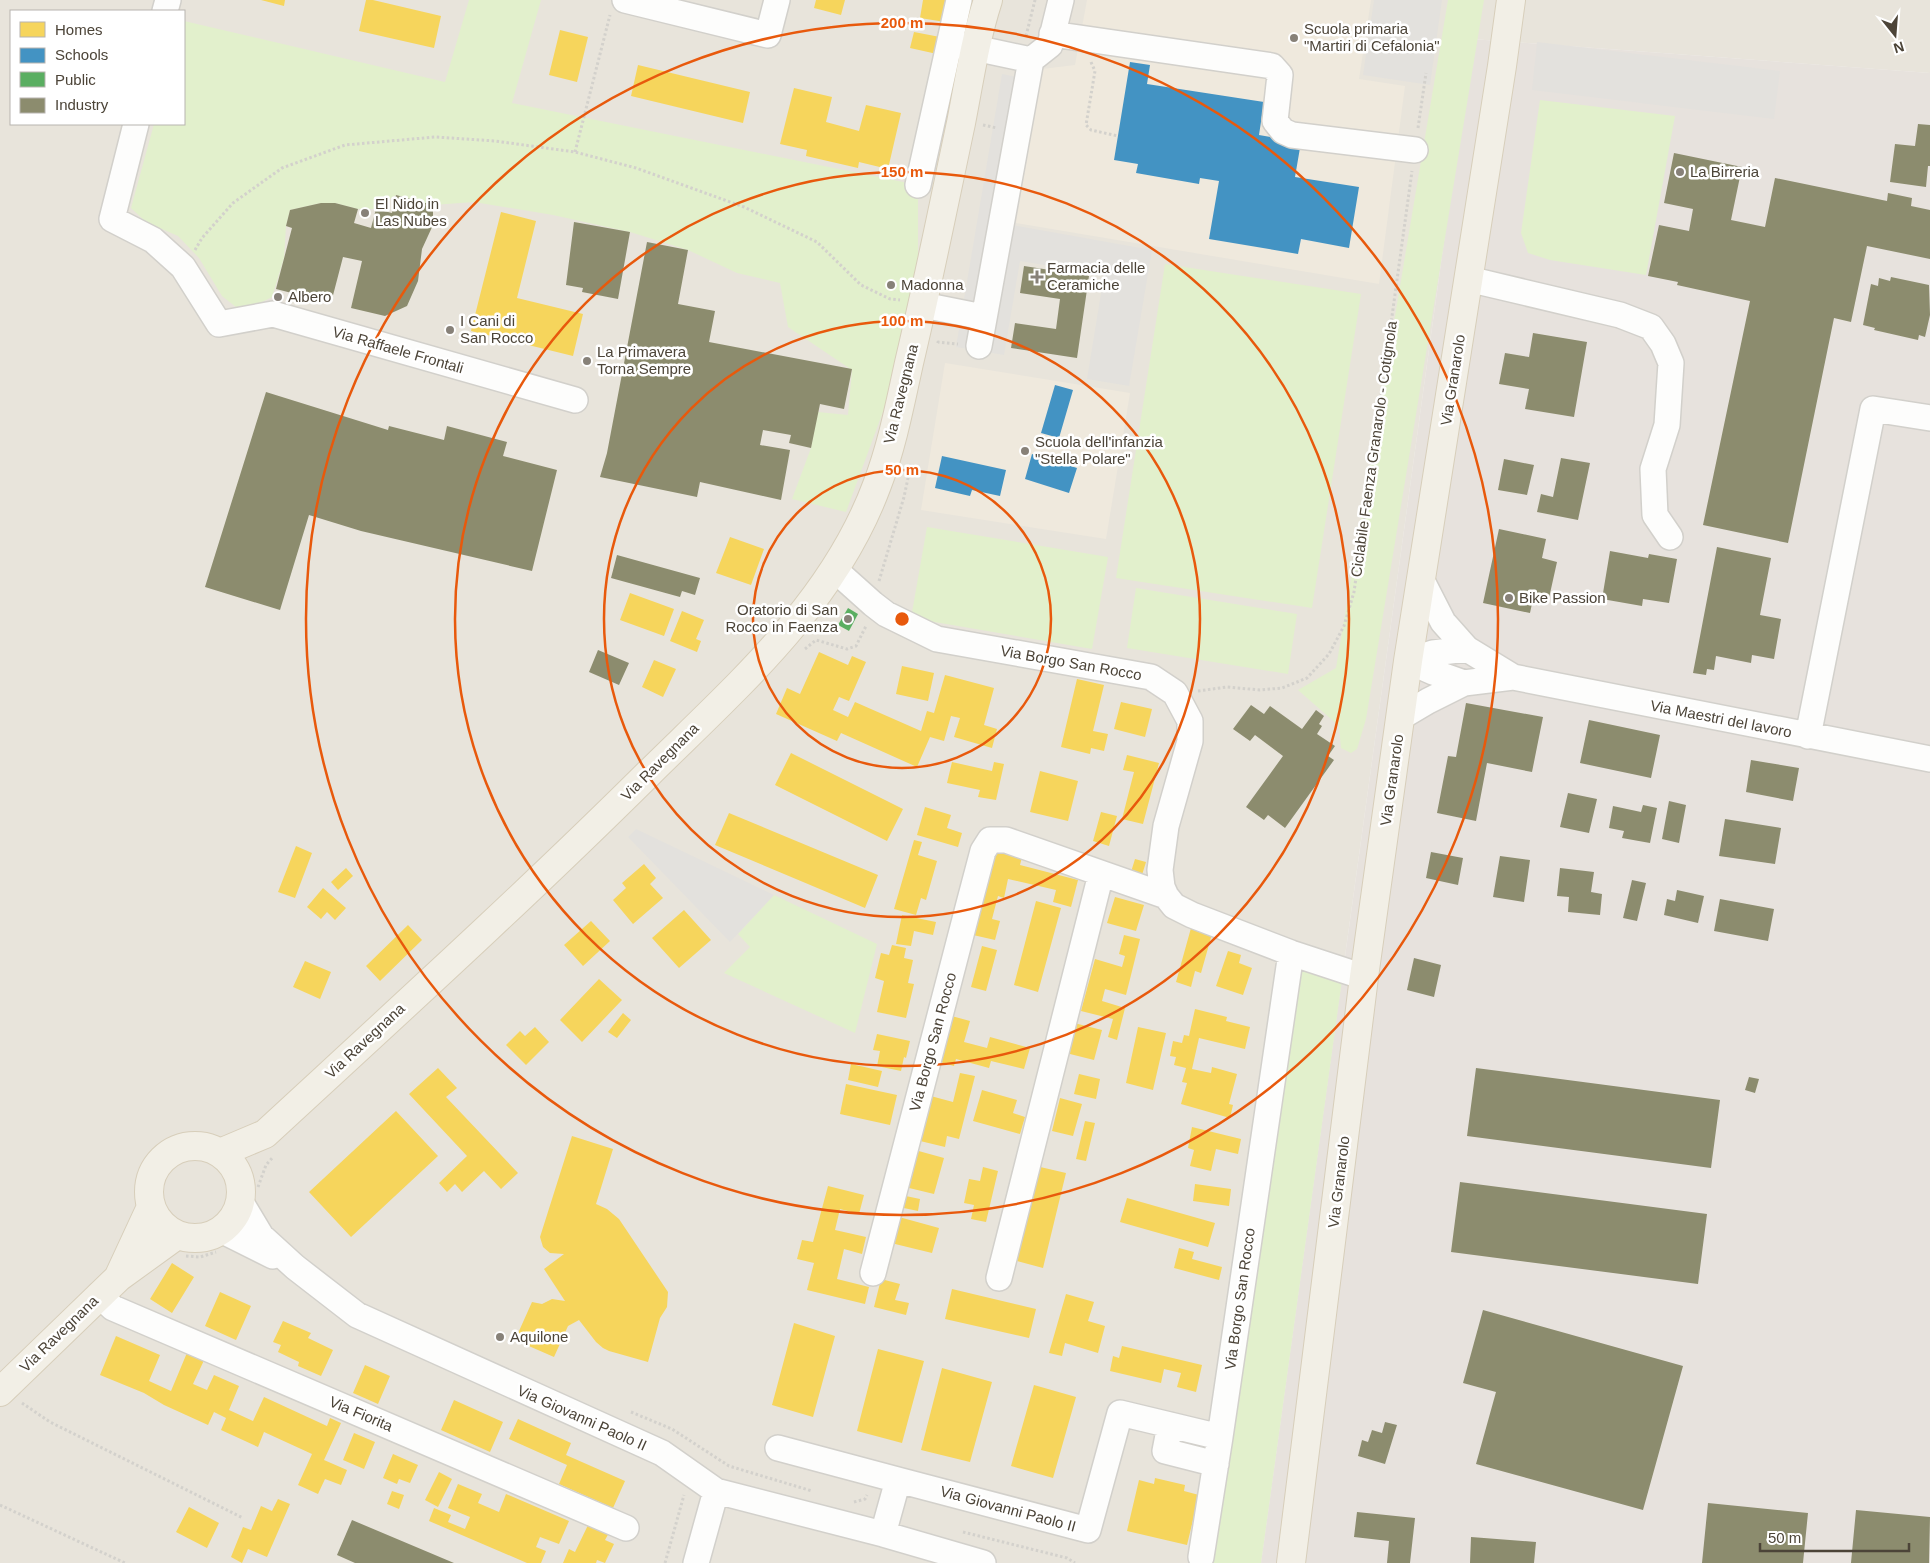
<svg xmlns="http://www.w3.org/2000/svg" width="1930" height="1563" viewBox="0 0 1930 1563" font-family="Helvetica,sans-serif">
	<rect width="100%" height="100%" fill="#f4f2ee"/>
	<!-- residential -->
	<path fill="#e8e4db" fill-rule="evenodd" d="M0 0H1930V73L1472 39 1261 1563H0ZM11 11H184V124H11Z"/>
	<!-- industrial -->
	<path fill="#e7e2dd" d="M1472 39 1930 73V1563H1261Z"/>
	<!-- education -->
	<path fill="#efe9dd" d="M1087 0H1371L1359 79 1405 86 1379 284 1016 223 1042 69 1075 65Z
		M945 363 1130 393 1106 539 921 510Z"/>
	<!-- green -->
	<path fill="#e2f0cc" d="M469 0H541L512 103 918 185V286L895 379 846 512 792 499 811 448 818 412 848 415 852 370 788 327 780 283 737 273 688 250 630 232 553 215 474 202 433 205 396 195 376 209H358L335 203H321L290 210 286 226 284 258 272 297 256 305 236 307 222 296 199 258 178 236 146 222 131 208 154 124H184V21L445 82Z
		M1448 0H1484L1366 719 1357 749 1351 753 1341 748 1339 726 1298 690 1336 668Z
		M1540 100 1675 116 1646 275 1550 260 1528 253 1521 233Z
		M1165 264 1361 294 1312 608 1116 578Z
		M927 527 1108 557 1092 649 911 618Z
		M1136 588 1297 614 1288 674 1127 648Z
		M774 895 877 944 855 1033 724 973 750 947 738 934Z
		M1301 967 1343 973 1261 1563H1209Z"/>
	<!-- parking -->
	<path fill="#e3e1dd" d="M1374 0H1442L1430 85 1363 75Z
		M1537 42 1780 71 1774 119 1532 90Z
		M1002 74 1021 78 995 222 1152 250 1129 386 1087 379 1104 275 1020 261 1004 355 956 347Z
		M636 829 774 895 730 942 628 837Z"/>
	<!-- homes -->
	<path fill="#f6d55c" d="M261 0H285L284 6Z
		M366 0H373L441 16 434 48 359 31Z
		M816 0H845L841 15 814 8Z
		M923 0H949L945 22 920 18Z
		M560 30 588 37 577 82 549 75Z
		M914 32 940 37 937 54 910 48Z
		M638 65 750 92 743 123 631 96Z
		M794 88 832 97 826 122 859 131 866 105 901 113 888 169 859 162 858 168 806 156 807 150 780 144Z
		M501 212 536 221 517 298 583 314 573 356 471 331Z
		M730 537 764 549 751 585 716 573Z
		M630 593 674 609 664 636 620 620Z
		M682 611 704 620 696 639 701 641 697 652 670 641Z
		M819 652 848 665 852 656 866 662 849 701 839 697 833 710 848 717 855 702 921 731 927 711 934 713 945 675 994 688 984 725 997 729 992 748 954 737 960 718 951 716 944 741 930 737 917 767 841 733 837 741 776 714 787 688 800 694Z
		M654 660 676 669 663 697 642 687Z
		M902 666 934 673 928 701 896 694Z
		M1077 679 1104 685 1093 731 1108 734 1104 751 1091 748 1090 754 1061 747Z
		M1121 702 1152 709 1145 737 1114 729Z
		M791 753 903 809 887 841 775 785Z
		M1127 755 1159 763 1143 824 1122 819 1134 772 1123 770Z
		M952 762 992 771 994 762 1004 764 996 800 978 797 980 790 947 783Z
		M1040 771 1078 781 1068 821 1030 812Z
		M925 807 951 815 947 828 962 833 958 847 917 835Z
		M1101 812 1117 816 1109 846 1093 841Z
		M729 813 878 875 865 908 715 845Z
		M914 840 922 842 918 855 937 861 926 900 921 898 916 915 894 909Z
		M296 846 312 853 295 898 278 892Z
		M995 850 1022 857 1020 865 1078 880 1071 907 1053 902 1056 890 1008 879 1004 898 998 896 992 919 1000 921 995 940 973 935Z
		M1135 859 1146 862 1142 875 1131 872Z
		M644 864 656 878 650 884 663 898 633 924 613 900 626 888 622 883Z
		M346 868 353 876 338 890 331 882Z
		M323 888 346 908 335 920 327 912 321 919 307 907Z
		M1115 897 1144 905 1136 931 1107 923Z
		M1036 901 1061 908 1038 992 1014 985Z
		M684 910 711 940 679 968 652 938Z
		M902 915 936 922 933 935 914 931 911 946 896 944Z
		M591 921 610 941 583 966 564 945Z
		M408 925 422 940 380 981 366 966Z
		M1191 928 1212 934 1201 973 1195 971 1191 987 1176 982Z
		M1124 935 1140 939 1126 995 1105 989 1102 1001 1125 1008 1117 1040 1108 1037 1113 1019 1081 1011 1095 959 1122 967 1125 956 1119 954Z
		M892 945 906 948 904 958 913 960 908 983 914 984 906 1018 877 1012 884 981 875 978 881 953 889 955Z
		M982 946 997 950 986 991 971 987Z
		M1228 951 1241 955 1239 963 1252 968 1243 995 1216 986Z
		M305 961 331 972 320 999 293 987Z
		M599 979 622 1000 582 1042 560 1020Z
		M1195 1009 1227 1017 1226 1021 1250 1027 1245 1049 1199 1038 1192 1069 1211 1073 1212 1067 1237 1074 1229 1104 1233 1105 1230 1118 1181 1104 1187 1083 1182 1082 1186 1068 1174 1065 1176 1057 1170 1056 1173 1041 1182 1043 1184 1035 1189 1036Z
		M623 1013 631 1020 617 1038 608 1032Z
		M948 1015 970 1021 964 1042 987 1048 990 1037 1030 1048 1024 1069 991 1061 989 1068 956 1059 954 1066 936 1061Z
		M1074 1023 1102 1030 1094 1060 1066 1053Z
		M535 1027 549 1042 526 1065 506 1045 520 1031 525 1036Z
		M1138 1027 1166 1033 1153 1090 1126 1083Z
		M877 1034 910 1041 906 1058 904 1057 901 1071 877 1066 880 1051 873 1050Z
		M851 1064 882 1071 878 1087 848 1080Z
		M438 1068 457 1088 446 1097 518 1173 501 1189 484 1171 462 1192 455 1184 447 1192 439 1183 467 1156 409 1094Z
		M960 1073 975 1076 959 1139 947 1136 945 1147 916 1140 927 1095 953 1102Z
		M1079 1074 1100 1079 1096 1099 1074 1094Z
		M846 1084 897 1095 890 1125 840 1114Z
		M982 1090 1017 1100 1013 1113 1025 1117 1020 1134 973 1121Z
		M1060 1098 1082 1104 1073 1136 1052 1131Z
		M396 1111 438 1156 351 1237 309 1192Z
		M1085 1121 1095 1123 1086 1161 1076 1159Z
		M1192 1127 1241 1139 1238 1154 1216 1149 1211 1171 1190 1166 1194 1150 1188 1148Z
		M572 1136 613 1149 596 1204 607 1209 619 1219 668 1292 667 1307 660 1318 648 1362 609 1351 603 1348 596 1342 579 1320 568 1326 554 1357 515 1340 532 1302 542 1304 552 1299 565 1301 544 1269 564 1254 550 1253 543 1247 540 1237Z
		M915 1150 944 1158 934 1194 905 1187Z
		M1036 1166 1066 1173 1043 1268 1013 1260Z
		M983 1167 998 1171 986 1222 971 1219 974 1205 964 1203 969 1179 980 1181Z
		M1195 1184 1231 1189 1229 1206 1193 1201Z
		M828 1186 864 1195 859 1214 840 1209 835 1230 866 1237 862 1254 844 1249 837 1279 869 1287 865 1304 807 1290 814 1263 797 1259 802 1240 813 1242Z
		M901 1195 920 1199 918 1211 899 1207Z
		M1127 1198 1215 1223 1208 1247 1120 1222Z
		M899 1217 939 1228 932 1253 891 1243Z
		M1179 1248 1194 1252 1192 1259 1222 1267 1219 1280 1174 1268Z
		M172 1263 194 1277 172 1313 150 1299Z
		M881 1279 900 1284 895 1300 909 1303 906 1315 874 1307Z
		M952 1289 1036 1309 1029 1338 945 1319Z
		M220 1292 251 1306 236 1340 205 1326Z
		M1066 1294 1094 1302 1088 1321 1105 1326 1098 1353 1065 1343 1062 1356 1049 1353Z
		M283 1321 311 1333 308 1338 333 1350 321 1376 298 1366 299 1362 278 1352 281 1345 273 1342Z
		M794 1323 835 1336 813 1417 772 1405Z
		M116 1336 160 1355 149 1381 171 1391 189 1348 206 1356 193 1384 207 1390 214 1375 239 1386 229 1410 253 1421 264 1397 327 1426 330 1418 341 1423 324 1460 347 1470 341 1485 325 1479 318 1494 298 1485 312 1454 264 1432 258 1447 221 1430 226 1418 214 1412 208 1425 164 1405 144 1393 100 1375Z
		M1122 1346 1202 1365 1196 1392 1177 1387 1181 1373 1164 1369 1161 1383 1110 1371 1113 1356 1119 1358Z
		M878 1349 924 1361 902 1443 857 1431Z
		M365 1365 390 1376 378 1404 353 1393Z
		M942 1368 992 1382 970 1462 921 1450Z
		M1034 1385 1076 1397 1053 1478 1011 1466Z
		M454 1400 503 1422 490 1452 441 1430Z
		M518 1419 571 1443 566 1455 625 1481 613 1508 559 1484 567 1465 509 1439Z
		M354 1433 375 1442 364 1469 343 1460Z
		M393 1454 418 1465 410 1483 399 1479 397 1484 383 1478Z
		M439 1472 452 1479 438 1507 425 1500Z
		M1155 1478 1185 1485 1184 1491 1199 1495 1187 1545 1127 1531 1139 1480 1154 1484Z
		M458 1484 482 1494 478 1503 499 1512 506 1494 569 1521 559 1544 540 1537 536 1547 546 1551 541 1563H527L429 1521 434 1508 451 1515 448 1522 465 1529 470 1517 448 1508Z
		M392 1491 404 1495 399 1509 387 1504Z
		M278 1499 290 1504 267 1557 248 1549 242 1563 231 1557 243 1527 251 1530 261 1506 272 1511Z
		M189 1507 219 1523 207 1548 176 1532Z
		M590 1521 610 1531 605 1540 614 1544 605 1563 597 1560 596 1563H563L569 1549 575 1552Z"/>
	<!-- schools -->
	<path fill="#4393c3" d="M1130 62 1150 65 1147 84 1264 102 1259 135 1301 142 1295 177 1359 187 1349 248 1301 239 1298 254 1209 239 1219 181 1200 178 1199 184 1136 173 1138 164 1114 160Z
		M1055 385 1073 390 1059 438 1041 433Z
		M1032 454 1077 468 1069 493 1025 479Z
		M942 456 1006 470 1000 496 972 490 970 496 935 488Z"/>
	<!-- public -->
	<path fill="#5aae61" d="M848 608 858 614 849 631 838 625Z"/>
	<!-- industry -->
	<path fill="#8c8c6e" d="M1918 124 1930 125V166H1928L1926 187 1890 182 1895 144 1915 146Z
		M1674 153 1742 167 1731 220 1765 227 1775 178 1887 201 1888 193 1912 198 1911 206 1930 210V259L1867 246 1851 322 1834 318 1788 543 1703 525 1750 301 1677 285 1678 282 1648 276 1659 225 1689 231 1693 209 1664 203Z
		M396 195 433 205V225L422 249 418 281 407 306 385 316 351 308 362 261 343 257 331 303 276 289 292 228 286 226 290 210 321 203H335L358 209 354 223 371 228 376 209 392 213Z
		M574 222 630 232 618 299 582 292 583 288 566 285Z
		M647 242 688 250 678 304 715 311 709 342 852 369 844 409 820 404 811 448 789 443 791 435 763 430 760 445 790 450 781 500 700 482 697 497 600 477 607 453Z
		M1024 266 1089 276 1077 358 1011 348 1015 323 1056 329 1060 299 1020 293Z
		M1891 277 1929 285 1930 315 1925 337 1919 335 1918 340 1874 330 1875 328 1863 325 1871 284 1878 286 1879 278 1890 281Z
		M1533 333 1587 342 1574 417 1525 409 1529 389 1499 384 1505 353 1529 357Z
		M266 392 388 430 389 426 444 440 447 426 507 442 503 456 557 470 532 571 361 531 309 515 280 610 205 587Z
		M1561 458 1590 463 1578 520 1537 512 1541 494 1553 497Z
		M1504 459 1534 465 1527 495 1498 490Z
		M1499 529 1546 539 1542 558 1557 562 1549 598 1534 594 1530 613 1483 603Z
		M1717 547 1771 558 1760 615 1781 619 1774 659 1752 655 1751 663 1716 656 1714 670 1707 669 1706 675 1693 673Z
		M1610 551 1648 558 1649 554 1677 559 1669 603 1643 599 1642 606 1602 599Z
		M617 555 700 578 695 595 682 591 680 597 611 578Z
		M598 650 629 663 619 685 589 672Z
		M1466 703 1543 717 1532 772 1487 763 1476 821 1437 813 1448 756 1456 757Z
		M1251 705 1264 714 1270 706 1302 729 1316 710 1324 716 1319 724 1322 726 1317 734 1335 746 1328 756 1334 760 1285 828 1268 815 1264 820 1246 807 1283 756 1255 735 1250 741 1233 729Z
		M1589 720 1660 735 1651 778 1580 763Z
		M1751 760 1799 768 1793 801 1746 792Z
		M1568 793 1597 799 1589 833 1560 827Z
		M1669 801 1686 805 1679 843 1662 839Z
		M1643 805 1657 808 1650 843 1622 838 1624 831 1609 828 1613 806 1641 812Z
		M1725 819 1781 828 1775 864 1719 856Z
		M1431 852 1463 858 1458 885 1426 878Z
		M1500 856 1530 860 1524 902 1493 897Z
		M1560 868 1594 872 1591 892 1602 894 1600 915 1568 912 1569 897 1557 896Z
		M1632 880 1646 883 1637 921 1623 918Z
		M1677 890 1704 896 1698 923 1664 915 1667 899 1675 901Z
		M1720 899 1774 909 1768 941 1714 931Z
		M1414 958 1441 965 1434 997 1407 990Z
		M1476 1068 1720 1100 1711 1168 1467 1136Z
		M1749 1077 1759 1079 1755 1093 1745 1090Z
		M1460 1182 1707 1214 1698 1284 1451 1252Z
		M1483 1310 1683 1366 1643 1510 1476 1464 1496 1392 1463 1383Z
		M1385 1422 1397 1425 1385 1464 1358 1456 1362 1440 1368 1442 1372 1430 1382 1433Z
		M1708 1503 1808 1513 1803 1563H1702Z
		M1856 1510 1930 1517 1929 1563H1851Z
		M1357 1512 1415 1518 1410 1563H1387L1389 1541 1354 1537Z
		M352 1520 454 1563H355L337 1555Z
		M1471 1537 1536 1542 1534 1563H1470Z"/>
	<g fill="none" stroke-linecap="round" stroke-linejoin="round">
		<!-- minor casing -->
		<g stroke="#d2d0cb" stroke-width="28">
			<path id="minor" d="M625 0 768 35 777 0
				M165 11 168 0
				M1052 34 1272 66 1280 75 1275 121 1283 131 1292 135 1415 150
				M956 44 1031 60
				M136 124 112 219 153 240 183 267 219 324 273 314 575 400
				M918 185 959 0
				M1468 279 1620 315 1651 327 1663 344 1671 363 1667 425 1653 469 1655 515 1670 537
				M923 305 983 317
				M979 346 1031 60 1050 45 1061 0
				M835 570 873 604 886 614 937 639 1151 677 1175 693 1190 721V741L1166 826 1160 870 1162 887 1166 896 1174 906 1192 915 1291 953 1364 977
				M1421 579 1443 622 1467 649 1513 677
				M1408 661 1433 672 1464 683
				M1408 661 1433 653 1467 649
				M1401 717 1428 701 1464 683 1513 677 1930 759
				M1808 736 1873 409 1930 418
				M240 1201 261 1236 295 1267 357 1315 662 1453 716 1491 883 1534 983 1563
				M221 1230 273 1256
				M873 1273 969 904 983 851 990 840H1006L1166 896
				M999 1278 1101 874
				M99 1295 113 1308 626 1528
				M1170 1425 1165 1451 1216 1464
				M778 1448 898 1480
				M883 1534 898 1480 1088 1530 1120 1413 1220 1437 1291 953
				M1201 1557 1220 1437
				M696 1563 716 1491"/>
		</g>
		<!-- major casing -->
		<g stroke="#d7ceba" stroke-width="30">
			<path id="major" d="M149 1192a46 46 0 1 1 92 0a46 46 0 1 1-92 0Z
				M220 1153 265 1134C394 1015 524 897 648 774 736 687 833 604 877 485 892 446 900 404 909 363 928 283 944 203 961 123 969 82 975 40 988 0
				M119 1276 151 1207
				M0 1392 119 1277 177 1235
				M1291 1563 1364 977 1408 661 1502 66 1511 0"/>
		</g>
		<!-- path -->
		<path stroke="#d3d1cc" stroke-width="3" stroke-dasharray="2.5 2.5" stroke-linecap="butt" d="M1026 36 1035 0
			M1091 62 1095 71 1086 125 1091 130 1118 136
			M983 125 997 128
			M1418 128 1426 73
			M575 152 610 15
			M195 250 202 238 233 203 282 168 345 145 435 137 495 141 575 152 636 168 744 207 817 242 861 285 890 299 900 300
			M938 343V342L958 344
			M879 581 904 497 911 464
			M805 649 816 640 847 649 856 646 866 626
			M1198 691 1227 687 1260 690 1282 688 1307 678 1329 654 1344 626 1354 592 1412 171
			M258 1187 266 1165 273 1157
			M186 1256 200 1257 216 1252
			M22 1403 50 1422 243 1518
			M631 1412 672 1429 729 1466 812 1491
			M854 1502 865 1499 867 1495
			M0 1505 125 1563
			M963 1532 1067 1558 1075 1563
			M665 1563 684 1495"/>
		<!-- minor -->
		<use href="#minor" stroke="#fdfdfc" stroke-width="25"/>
		<!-- major -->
		<use href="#major" stroke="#f2efe6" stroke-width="28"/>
	</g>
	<!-- distance rings -->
	<g fill="none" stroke="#e8590c" stroke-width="2.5">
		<circle cx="902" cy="619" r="149"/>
		<circle cx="902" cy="619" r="298"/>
		<circle cx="902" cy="619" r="447"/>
		<circle cx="902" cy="619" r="596"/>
	</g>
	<!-- markers -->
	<g fill="#878178" stroke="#fff" stroke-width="2">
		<circle cx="1294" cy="38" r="5"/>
		<circle cx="1680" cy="172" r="5"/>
		<circle cx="365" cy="213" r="5"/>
		<path d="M1034.5 269.5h5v5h5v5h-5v5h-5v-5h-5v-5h5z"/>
		<circle cx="891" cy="285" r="5"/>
		<circle cx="278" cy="297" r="5"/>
		<circle cx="450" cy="330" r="5"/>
		<circle cx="587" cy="361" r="5"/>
		<circle cx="1025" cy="451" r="5"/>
		<circle cx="1509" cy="598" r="5"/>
		<circle cx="848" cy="619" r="5"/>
		<circle cx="500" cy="1337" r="5"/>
	</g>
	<g text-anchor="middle" stroke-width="5" stroke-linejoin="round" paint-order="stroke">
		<!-- poi labels -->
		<g font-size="15" fill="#4c4438" stroke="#fff" text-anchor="start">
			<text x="1304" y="34">Scuola primaria<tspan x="1304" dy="17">"Martiri di Cefalonia"</tspan></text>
			<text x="1690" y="177">La Birreria</text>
			<text x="375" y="209">El Nido in<tspan x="375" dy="17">Las Nubes</tspan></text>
			<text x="1047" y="273">Farmacia delle<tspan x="1047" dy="17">Ceramiche</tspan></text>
			<text x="901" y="290">Madonna</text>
			<text x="288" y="302">Albero</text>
			<text x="460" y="326">I Cani di<tspan x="460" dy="17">San Rocco</tspan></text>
			<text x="597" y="357">La Primavera<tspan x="597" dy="17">Torna Sempre</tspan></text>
			<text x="1035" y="447">Scuola dell'infanzia<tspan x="1035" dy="17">"Stella Polare"</tspan></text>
			<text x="1519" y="603">Bike Passion</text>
			<text x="838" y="615" text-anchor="end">Oratorio di San<tspan x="838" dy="17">Rocco in Faenza</tspan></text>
			<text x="510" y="1342">Aquilone</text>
		</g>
		<!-- street labels -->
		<g font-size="15" fill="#4c4438" stroke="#fff">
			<text transform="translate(398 350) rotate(16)" y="5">Via Raffaele Frontali</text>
			<text transform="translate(1453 380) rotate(-81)" y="5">Via Granarolo</text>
			<text transform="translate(901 394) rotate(-76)" y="5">Via Ravegnana</text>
			<text transform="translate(1374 449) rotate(-82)" y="5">Ciclabile Faenza Granarolo - Cotignola</text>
			<text transform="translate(1071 663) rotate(10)" y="5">Via Borgo San Rocco</text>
			<text transform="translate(1721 719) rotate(11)" y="5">Via Maestri del lavoro</text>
			<text transform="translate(660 762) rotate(-45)" y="5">Via Ravegnana</text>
			<text transform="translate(1392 780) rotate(-82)" y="5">Via Granarolo</text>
			<text transform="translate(365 1041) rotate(-43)" y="5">Via Ravegnana</text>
			<text transform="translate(933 1042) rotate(-75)" y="5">Via Borgo San Rocco</text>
			<text transform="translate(1339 1182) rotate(-83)" y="5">Via Granarolo</text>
			<text transform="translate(1240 1299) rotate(-82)" y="5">Via Borgo San Rocco</text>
			<text transform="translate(59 1334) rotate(-44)" y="5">Via Ravegnana</text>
			<text transform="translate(361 1414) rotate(23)" y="5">Via Fiorita</text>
			<text transform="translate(582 1418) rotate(24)" y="5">Via Giovanni Paolo II</text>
			<text transform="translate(1008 1509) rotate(15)" y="5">Via Giovanni Paolo II</text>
		</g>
	</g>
	<circle cx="902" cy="619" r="8" fill="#e8590c" stroke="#fff" stroke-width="2.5"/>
	<g font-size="15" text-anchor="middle" font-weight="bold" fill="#e8590c" stroke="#fff" stroke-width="5" stroke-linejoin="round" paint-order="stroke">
		<text x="902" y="28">200 m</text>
		<text x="902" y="177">150 m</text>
		<text x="902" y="326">100 m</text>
		<text x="902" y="475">50 m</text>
	</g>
	<!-- legend -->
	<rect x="10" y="10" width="175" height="115" fill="#ffffff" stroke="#b7b4af"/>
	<rect x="20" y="22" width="25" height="15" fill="#f6d55c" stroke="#b7b4af"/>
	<text x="55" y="35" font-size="15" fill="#4c4438">Homes</text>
	<rect x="20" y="48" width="25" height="15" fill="#4393c3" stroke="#b7b4af"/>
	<text x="55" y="60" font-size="15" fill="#4c4438">Schools</text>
	<rect x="20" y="72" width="25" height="15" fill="#5aae61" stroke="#b7b4af"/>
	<text x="55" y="85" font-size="15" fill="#4c4438">Public</text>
	<rect x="20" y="98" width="25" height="15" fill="#8c8c6e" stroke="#b7b4af"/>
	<text x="55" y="110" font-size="15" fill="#4c4438">Industry</text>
	<!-- north arrow -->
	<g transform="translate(1895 35) rotate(163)" stroke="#ffffff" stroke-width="4" paint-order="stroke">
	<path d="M0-4L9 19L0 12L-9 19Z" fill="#4c4438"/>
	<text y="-8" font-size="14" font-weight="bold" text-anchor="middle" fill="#4c4438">N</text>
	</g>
	<!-- scale -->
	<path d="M1760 1543v8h149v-8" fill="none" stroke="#4c4438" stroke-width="2.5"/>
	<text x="1768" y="1543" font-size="15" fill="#4c4438" stroke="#ffffff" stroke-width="4" paint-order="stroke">50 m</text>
</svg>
